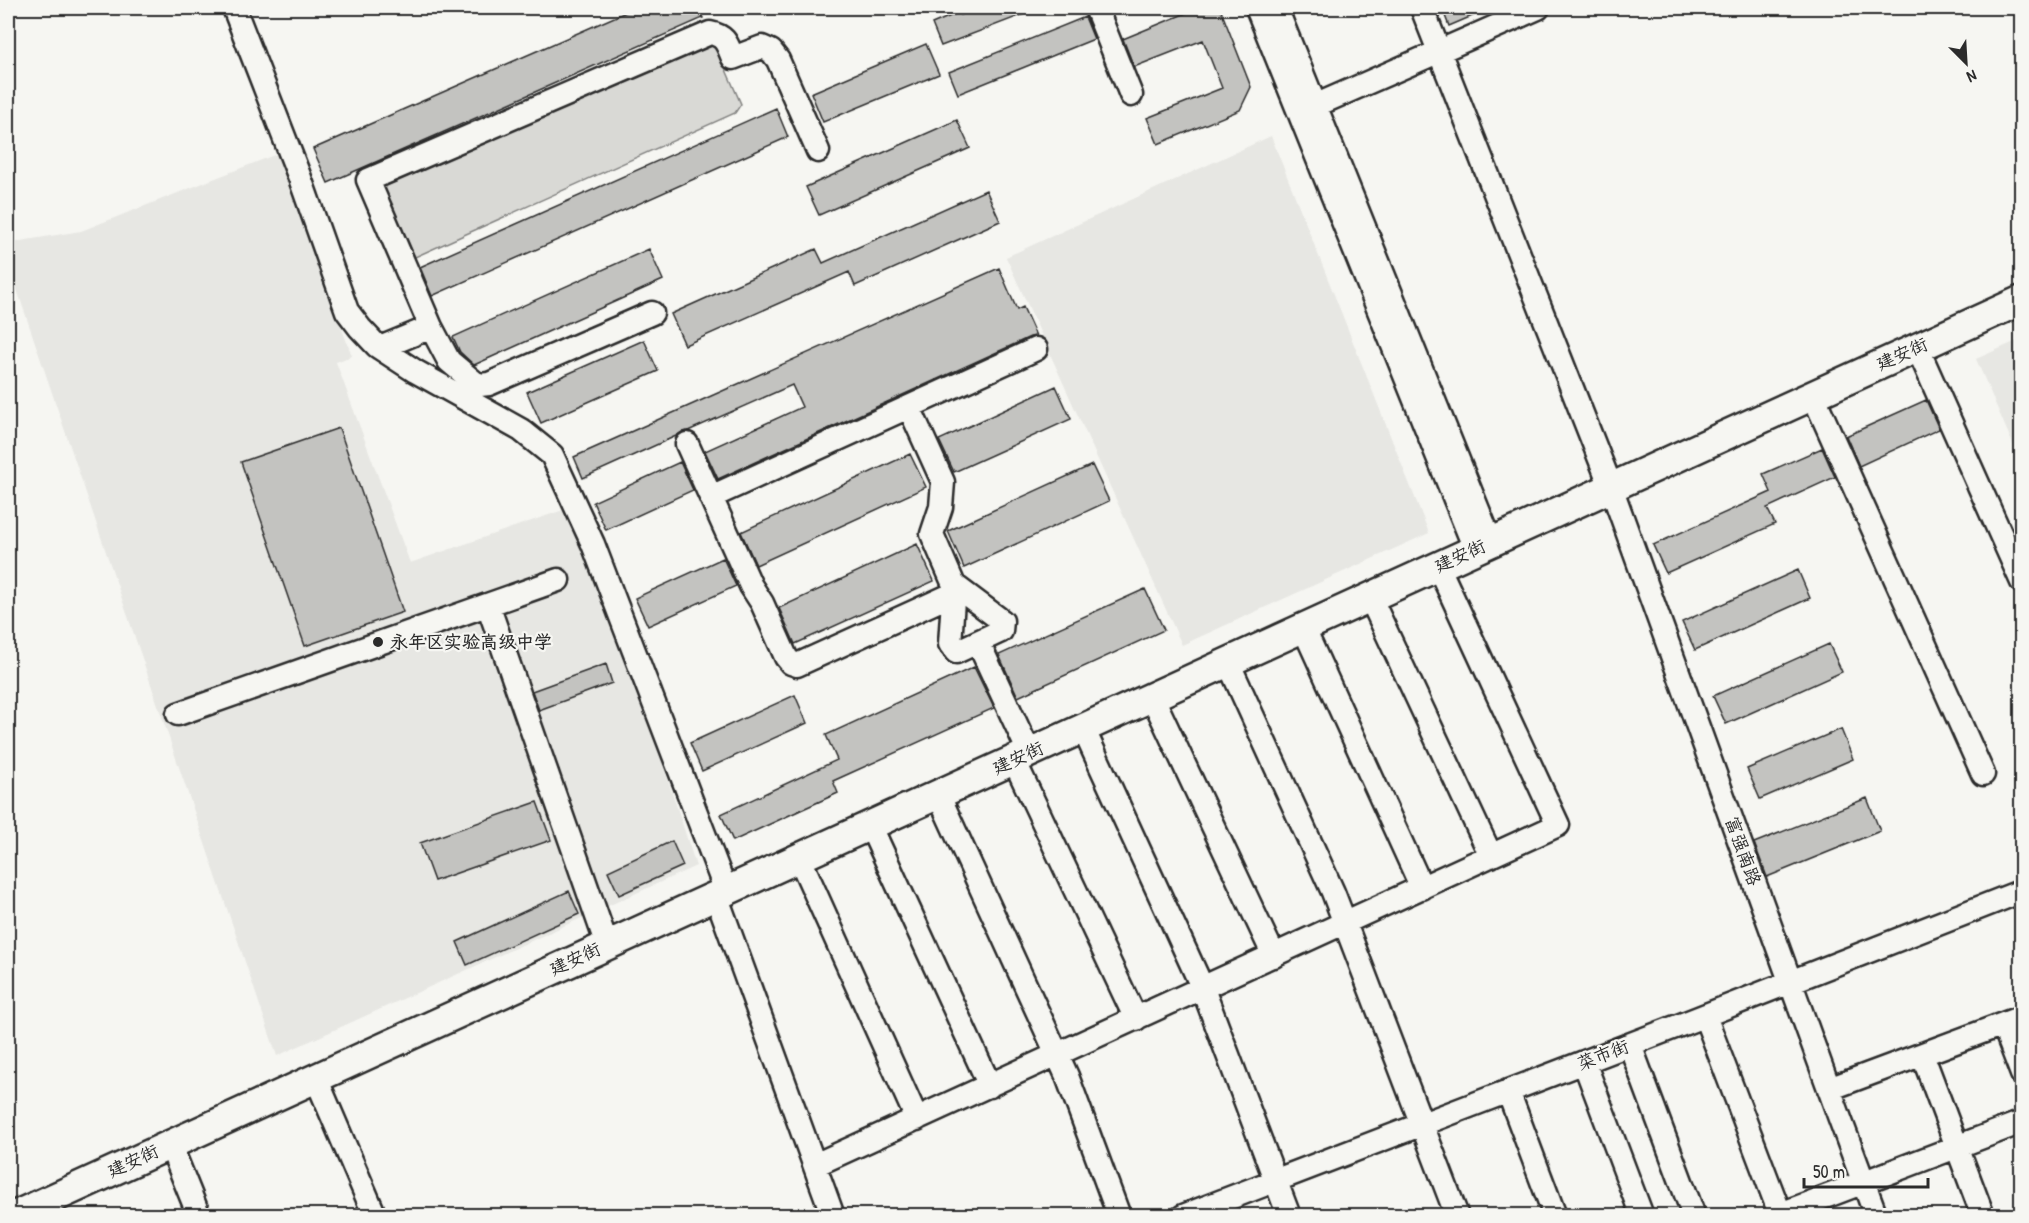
<svg xmlns="http://www.w3.org/2000/svg" width="2029" height="1223" viewBox="0 0 2029 1223" font-family="'Patrick Hand','LXGW WenKai TC',sans-serif">
	<rect width="100%" height="100%" fill="#f6f6f2"/>
	<filter id="ink" filterUnits="userSpaceOnUse"><feTurbulence type="fractalNoise" baseFrequency=".0167" numOctaves="2"/><feDisplacementMap in="SourceGraphic" scale="12" xChannelSelector="R" yChannelSelector="G"/><feConvolveMatrix kernelMatrix="1 2 1 2 8 2 1 2 1" color-interpolation-filters="sRGB"/></filter>
	<g filter="url(#ink)">
		<!-- built -->
		<path fill="#e7e7e3" d="M1271 136 1429 533 1182 645 1006 257Z
			M277 154 352 356 336 362 410 563 566 509 575 520 649 721 696 866 277 1056 8 263V243L81 231Z
			M2021 339V463L1976 359Z"/>
		<!-- green -->
		<path fill="#d9d9d5" stroke="#828280" stroke-width="1.5" d="M705 43 716 47 741 104 735 113 415 257 383 187Z"/>
		<!-- building -->
		<path fill="#c3c3c0" stroke="#2b2b2b" stroke-width="1.5" d="M635 8H698L703 18 328 183 313 149Z
			M978 8H1040L941 46 932 24 960 12 961 15Z
			M1190 8H1220L1251 87 1240 110 1158 144 1147 118 1222 88 1203 40 1134 67 1123 39 1191 11Z
			M1442 8H1491L1449 26Z
			M1085 17 1094 39 958 94 949 72Z
			M926 44 939 74 823 122 811 93Z
			M776 108 788 137 432 296 420 267Z
			M957 120 970 148 819 215 806 187Z
			M986 190 1000 221 855 286 849 272 685 345 671 314 816 249 823 263Z
			M649 249 663 280 474 365 460 352 453 337Z
			M999 268 1017 310 1023 307 1036 336 1030 337 718 479 705 451 802 407 792 385 688 431 682 432 676 436 583 478 574 457Z
			M644 340 658 371 541 423 527 392Z
			M1056 386 1071 419 954 472 939 440Z
			M1926 400 1939 429 1859 466 1846 436Z
			M339 428 403 612 305 646 241 462Z
			M1822 448 1835 477 1767 508 1775 524 1666 573 1653 545 1771 492 1763 474Z
			M910 454 926 487 756 565 741 532Z
			M680 462 693 490 606 530 593 502Z
			M1092 465 1109 501 964 568 948 531Z
			M917 544 934 581 795 644 779 608Z
			M723 558 736 586 648 626 635 598Z
			M1798 570 1810 598 1695 650 1682 622Z
			M1145 589 1164 630 1018 697 999 655Z
			M1829 644 1842 672 1726 724 1713 696Z
			M606 664 612 683 539 710 532 691Z
			M974 667 994 708 833 781 838 793 733 841 721 814 837 760 826 735Z
			M795 695 807 723 702 771 690 743Z
			M1841 729 1853 759 1760 799 1747 769Z
			M1867 798 1880 831 1767 877 1754 843Z
			M537 802 551 840 434 881 420 843Z
			M672 841 683 866 619 895 608 871Z
			M569 891 579 914 467 965 457 942Z"/>
		<g fill="none" stroke-linecap="round" stroke-linejoin="round">
			<!-- minor casing -->
			<g stroke="#2b2b2b" stroke-width="27">
				<path id="minor" d="M234 8 300 178 347 311 360 328 377 346 415 371 521 430 552 455 593 544 726 891
					M1096 8 1131 95
					M1257 8 1475 549
					M1276 8 1491 542
					M1422 8 1611 487 1839 1116 1876 1216
					M1303 111 1538 8
					M431 327 449 361 474 382 480 385 489 384 652 313
					M1917 347 2022 582
					M380 348 431 327 368 180 710 33C726 36 727 44 733 58L762 47 771 51 778 60 818 151
					M1813 395 1983 774
					M909 407 943 482 941 507 932 534 954 585 950 644 956 652 1001 631 1002 621 954 585
					M687 444 751 586 762 603 786 657 791 663 797 665 953 594
					M711 497 1036 349
					M1370 597 1491 856
					M488 605 607 945
					M1303 627 1422 888
					M978 642 1029 752
					M1228 662 1333 892 1457 1216
					M1152 696 1274 956
					M178 714 558 580
					M1083 728 1203 989 1289 1216
					M1014 760 1136 1019
					M938 794 1067 1076 1119 1216
					M870 825 990 1086
					M799 857 917 1119
					M716 895 833 1216
					M1705 1016 1781 1216
					M2003 1024 2022 1074
					M1630 1045 1694 1216
					M1584 1062 1642 1216
					M1927 1067 1983 1216
					M316 1078 375 1216
					M1829 1089 2022 1017
					M1508 1091 1555 1216
					M170 1144 199 1216
					M815 1165 1558 825 1438 566
					M1183 1216 1683 1024 2022 891
					M1775 1216 2022 1122"/>
			</g>
			<!-- major casing -->
			<g stroke="#2b2b2b" stroke-width="33">
				<path id="major" d="M14 1216 2022 300"/>
			</g>
			<!-- minor -->
			<use href="#minor" stroke="#f6f6f2" stroke-width="22"/>
			<!-- major -->
			<use href="#major" stroke="#f6f6f2" stroke-width="28"/>
		</g>
	</g>
	<!-- markers -->
	<circle fill="#2b2b2b" stroke="#f6f6f2" stroke-width="2" cx="378" cy="642" r="6"/>
	<g text-anchor="middle" stroke-width="4.5" stroke-linejoin="round" paint-order="stroke">
		<!-- street labels -->
		<g font-size="18" fill="#2b2b2b" stroke="#f6f6f2">
			<text transform="translate(1902 354) rotate(-24)" y="6">建安街</text>
			<text transform="translate(1460 556) rotate(-25)" y="6">建安街</text>
			<text transform="translate(1018 758) rotate(-25)" y="6">建安街</text>
			<text transform="translate(1743 851) rotate(70)" y="6">富强南路</text>
			<text transform="translate(575 959) rotate(-25)" y="6">建安街</text>
			<text transform="translate(1603 1055) rotate(-21)" y="6">菜市街</text>
			<text transform="translate(133 1161) rotate(-25)" y="6">建安街</text>
		</g>
		<!-- poi labels -->
		<g font-size="18" font-weight="bold" fill="#2b2b2b" stroke="#f6f6f2" text-anchor="start">
			<text x="390" y="648">永年区实验高级中学</text>
		</g>
	</g>
	<!-- margin -->
	<rect width="2029" height="1223" fill="none" stroke="#f6f6f2" stroke-width="30"/>
	<rect x="15" y="15" width="1999" height="1193" fill="none" stroke="#2b2b2b" stroke-width="2" filter="url(#ink)"/>
	<!-- north arrow -->
	<g transform="translate(1966 63) rotate(156)" stroke="#f6f6f2" stroke-width="4.5" paint-order="stroke">
	<path d="M0-4.5L10 22L0 15L-10 22Z" fill="#2b2b2b"/>
	<text y="-9" font-size="16" font-weight="bold" text-anchor="middle" fill="#2b2b2b">N</text>
	</g>
	<!-- scale -->
	<path d="M1804 1178v9h124v-9" fill="none" stroke="#2b2b2b" stroke-width="3"/>
	<text x="1813" y="1178" font-size="18" fill="#2b2b2b" stroke="#f6f6f2" stroke-width="4.5" paint-order="stroke">50 m</text>
</svg>
